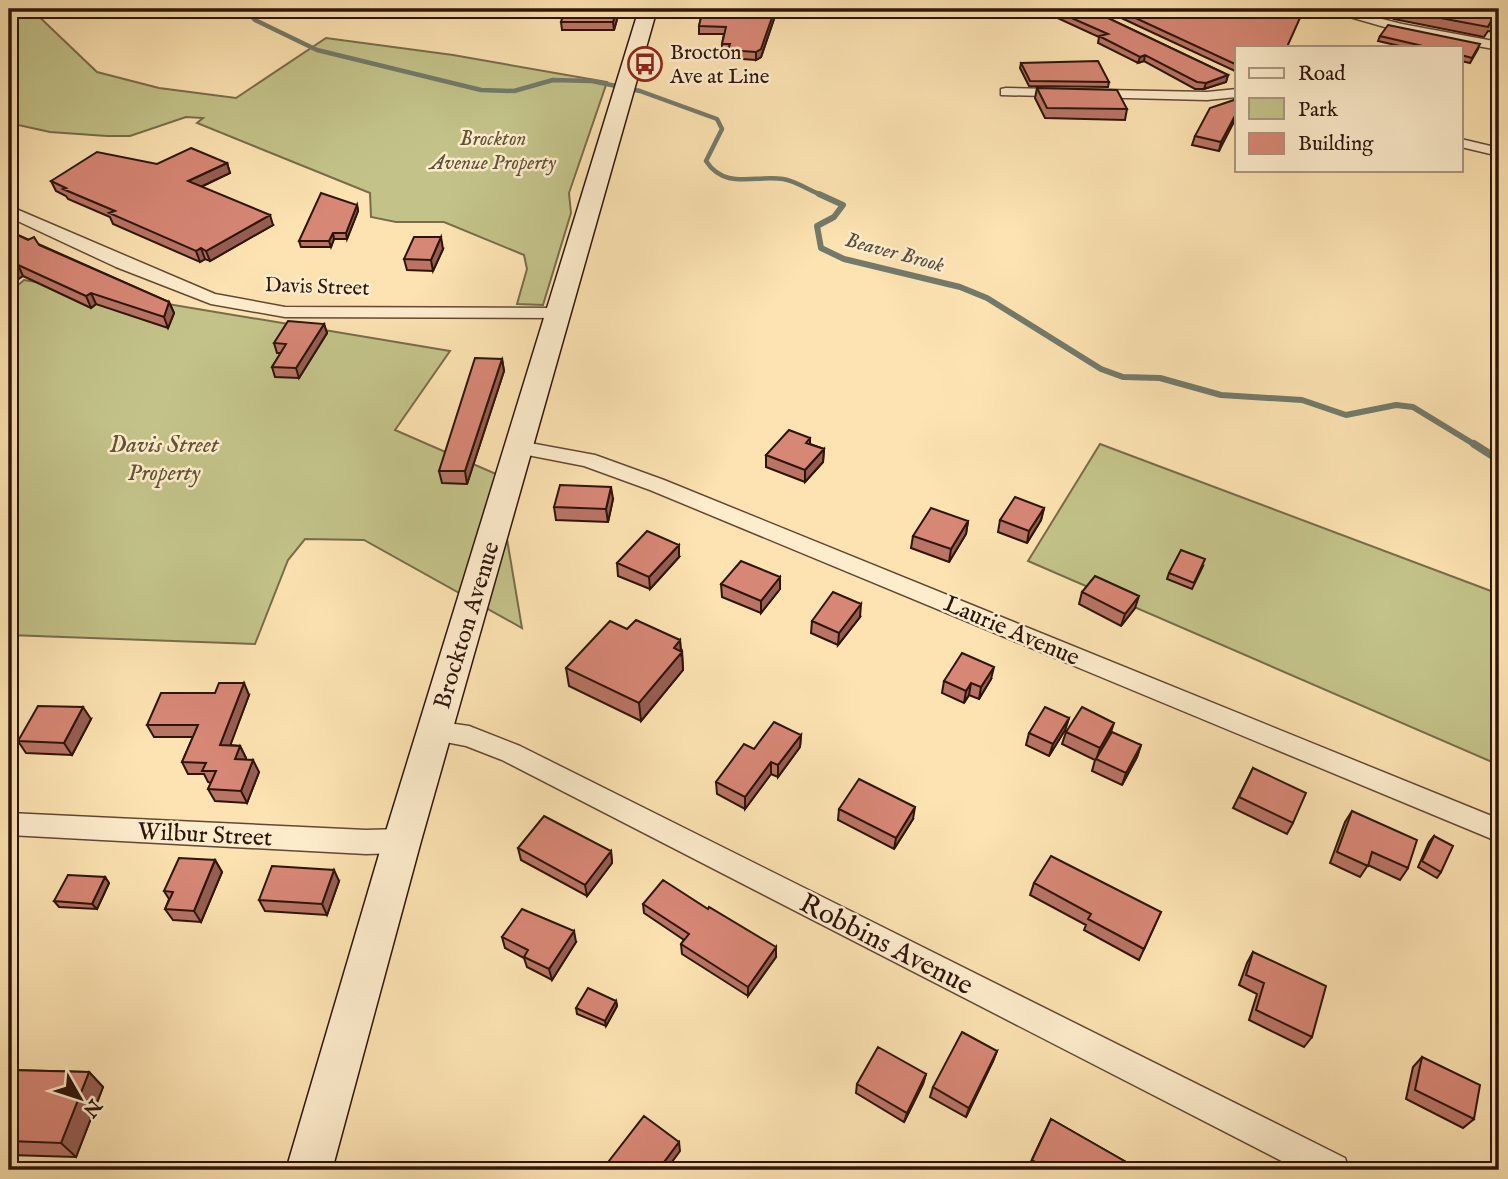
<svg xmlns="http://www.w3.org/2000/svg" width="1508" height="1179" viewBox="0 0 1508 1179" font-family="'IM FELL English',serif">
	<rect width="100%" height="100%" fill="#fde3b2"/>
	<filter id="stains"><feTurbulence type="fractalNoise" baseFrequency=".00286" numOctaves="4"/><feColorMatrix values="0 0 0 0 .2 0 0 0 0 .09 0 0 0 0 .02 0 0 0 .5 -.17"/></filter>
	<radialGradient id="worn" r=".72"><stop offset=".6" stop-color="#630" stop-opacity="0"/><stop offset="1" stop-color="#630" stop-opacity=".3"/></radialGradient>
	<!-- green -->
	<path fill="#c3c389" stroke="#786c4a" stroke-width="2" d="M9 9H31L97 72 159 88 236 98 326 38 453 55 607 82 569 193 571 213 543 305 517 304 527 269 524 255 444 222H396L371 217 370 193 197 123 203 118 186 117 130 136H107L50 132 9 123Z
		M24 280 450 351 395 430 496 474 522 628 364 540 305 539 288 560 255 644 9 635V293Z
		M1100 444 1499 594V765L1028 561Z"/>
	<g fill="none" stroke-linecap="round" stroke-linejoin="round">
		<!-- stream-far2 -->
		<path stroke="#727a6b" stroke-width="4.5" d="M245 9 255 20 317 50 481 90 514 91 553 80 592 81 640 91 717 119 722 129 706 161C725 190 754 175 783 179 796 181 810 191 824 196"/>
		<!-- stream-far1 -->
		<path stroke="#727a6b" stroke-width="6" d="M819 194 843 205 834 217 817 226 821 248 844 259 960 287 987 298 1101 369 1123 377 1160 378 1221 395 1302 400 1346 415 1396 405 1413 407 1477 446"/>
		<!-- stream -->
		<path stroke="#727a6b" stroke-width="8" d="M1474 444 1499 460"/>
		<!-- street casing -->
		<g stroke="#624834" stroke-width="3">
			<path id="street" d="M1113 9H1131L1103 20 1097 16Z
				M1322 9H1342L1402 24 1499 42V50L1402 32Z
				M1006 88 1207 92 1237 89V97L1207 100 1001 95V89Z
				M1461 139 1499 148V156L1461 147Z
				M9 206 215 294 285 307 559 308 568 313 559 318 285 317 211 304 116 267 9 217Z
				M519 441 595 455 664 480 1499 819V842L650 490 584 466 512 452 509 447 512 442Z
				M434 721 469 726 520 746 1345 1158 1349 1170H1299L502 760 466 746 425 738 421 731 425 724Z
				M9 813 366 830 402 829 412 833 416 841 412 849 402 853 366 854 9 835Z"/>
		</g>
		<!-- secondary casing -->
		<g stroke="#2e150a" stroke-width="3">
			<path id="secondary" d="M639 9H657L421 841 332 1170H286L383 841Z"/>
		</g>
		<!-- street -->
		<use href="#street" fill="#feedcd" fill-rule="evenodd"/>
		<!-- secondary -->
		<use href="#secondary" fill="#feedcd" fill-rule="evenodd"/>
	</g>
	<!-- wall -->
	<path fill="#b97465" stroke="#2e150a" stroke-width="2" d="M620 9 614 30H562L561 22Z
		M703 9H776V13L761 57 756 60 728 58V52L722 51V44L724 34H699V26Z
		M1038 9H1089L1228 75 1226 82 1204 89H1195L1144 61 1138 63 1098 43 1099 37Z
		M1102 9H1305L1237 47V72Z
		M1375 9H1499V33L1488 31 1484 37 1394 19 1396 16Z
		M1380 36 1478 49 1470 63 1461 61V47H1404L1378 41Z
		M1021 63 1109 82 1108 87 1029 86 1020 68Z
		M1037 88 1127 109 1125 120 1045 118 1035 98Z
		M1237 99 1219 151 1192 145 1195 136Z
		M227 163 230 173 201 187 273 225 210 261 205 259 200 262 113 224 110 217 68 199 66 196 56 191 51 181 157 164Z
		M357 205 358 211 347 239H334L331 247H301L299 241Z
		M9 231 169 302 174 313 168 328 96 304 91 308 23 276 9 285Z
		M443 249 433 271 407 270 404 259Z
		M324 324 327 333 299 378 275 377 272 367 281 353H277L274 343Z
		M502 359 504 371 467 484 442 483 439 471Z
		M810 438V444L824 449 823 462 805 482 766 467V455Z
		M613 499 608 522 556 520 554 507Z
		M1044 508 1041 520 1027 543 998 532 1000 520Z
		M968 521 966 534 949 562 911 548 913 536Z
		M679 557 650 589 618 576 617 563Z
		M1203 566 1192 589 1167 579 1169 573Z
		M780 577V589L761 613 722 597 721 584Z
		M1082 592 1135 608 1121 626 1079 604Z
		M860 617 838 645 811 633 812 621Z
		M627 629 680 640 681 651 682 652 683 670 641 721 569 686 566 668Z
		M991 679 979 699 969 695 964 703 942 693 944 681Z
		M249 695 230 745 240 746 246 758 245 759 259 772 247 803 215 801 208 789 211 783 208 782 204 774H188L182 762 193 737H154L147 725Z
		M1069 718 1065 730 1049 756 1026 745 1029 733Z
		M91 719 72 755 26 753 18 741Z
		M1066 732 1110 735 1141 745 1137 757 1122 785 1092 771 1095 760 1062 744Z
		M801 735 800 747 778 777 771 774 745 809 717 794 716 782 754 749Z
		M1253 768 1293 823 1287 834 1233 808Z
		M839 809 913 819 894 849 838 820Z
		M1352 811 1408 868 1400 880 1368 865 1360 877 1330 863 1345 822Z
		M1434 836 1441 872 1437 878 1418 867 1429 842Z
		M518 848 611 851 612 863 587 896 521 860Z
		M215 860 222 872 201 922 173 920 165 909 169 899 164 891Z
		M105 877 109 883 97 909 59 907 54 901Z
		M339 881 327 915 265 911 259 900Z
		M1034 883 1161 912 1139 960 1084 930 1086 925 1030 895Z
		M643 904 708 909 776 957 748 996 682 954 681 944 684 940 644 913Z
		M502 937 576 942 552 980 527 967 524 958 505 948Z
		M1253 952 1312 1037 1304 1047 1249 1020 1257 994 1239 985 1247 963Z
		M616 1001 617 1006 606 1026 577 1014 576 1008Z
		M997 1051 993 1061 966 1117 930 1097 933 1087Z
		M1422 1057 1474 1119 1463 1128 1406 1099 1413 1067Z
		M9 1070 89 1072 103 1087 76 1157 9 1155Z
		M926 1074 923 1084 904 1122 856 1093 857 1084Z
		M1051 1119 1140 1170H1027Z"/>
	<!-- shaded-wall -->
	<path fill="#965e53" stroke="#2e150a" stroke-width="2" d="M617 9H620L614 30 613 22Z
		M775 9H776V13L761 57 756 60V52Z
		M1145 55 1144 61 1138 63 1140 57Z
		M1228 75 1226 82 1204 89 1206 83Z
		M1237 112V116L1219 151 1221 142Z
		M227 163 230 173 192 191 188 181Z
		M357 205 358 211 347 239 346 233Z
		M270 215 273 225 210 261 206 251Z
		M333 233 334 239 331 247 329 241Z
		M441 237 443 249 433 271 431 260Z
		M201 248 205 259 200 262 196 251Z
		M18 265 23 276 9 285V271Z
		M91 293 96 304 91 308 86 296Z
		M169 302 174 313 168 328 164 317Z
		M324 324 327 333 299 378 296 368Z
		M502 359 504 371 467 484 465 471Z
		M824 449 823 462 805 482V470Z
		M611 487 613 499 608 522 606 509Z
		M1044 508 1041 520 1027 543 1029 531Z
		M968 521 966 534 949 562 951 549Z
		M679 545V557L650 589 649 577Z
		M780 577V589L761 613V601Z
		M1139 596 1135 608 1121 626 1125 614Z
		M861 604 860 617 838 645 839 633Z
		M680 640 681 654 682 652 683 670 641 721 639 703 674 648Z
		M994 667 991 679 979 699 981 687Z
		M244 683 249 695 226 757 220 745Z
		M971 683 969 695 964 703 966 691Z
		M83 707 91 719 72 755 64 743Z
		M1069 718 1065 730 1049 756 1053 744Z
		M1114 723 1110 735 1096 760 1100 748Z
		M801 735 800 747 778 777V765Z
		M1141 745 1137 757 1122 785 1126 773Z
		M240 746 246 758 241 771 235 759Z
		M253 760 259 772 247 803 241 791Z
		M771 762V774L745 809V797Z
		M915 807 913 819 894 849 896 838Z
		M611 851 612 863 587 896 585 885Z
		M215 860 222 872 201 922 194 911Z
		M334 870 339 881 327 915 322 904Z
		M105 877 109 883 97 909 92 904Z
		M574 931 576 942 552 980 549 969Z
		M776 947V957L748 996V987Z
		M616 1001 617 1006 606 1026 605 1021Z
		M997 1051 993 1061 966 1117 969 1108Z
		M89 1072 103 1087 76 1157 61 1143Z
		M926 1074 923 1084 904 1122 907 1113Z
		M679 1142 680 1151 666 1170H658Z"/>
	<!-- building -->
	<path fill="#d78776" stroke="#2e150a" stroke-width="2" d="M565 9H617L613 22H561Z
		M703 9H775L761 49 756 52 728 50 730 44H722L726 27 699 26Z
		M1051 9H1089L1228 75 1206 83 1197 82 1145 55 1140 57 1099 36 1108 34Z
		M1116 9H1304L1287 47H1237V65Z
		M1399 9H1499V23L1491 21 1488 27 1398 10Z
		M1388 25 1480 44 1472 58 1461 55V47H1427L1380 36Z
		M1098 61 1109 82 1030 81 1021 63Z
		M1037 88 1117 90 1127 109 1047 108Z
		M1237 99V112L1221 142 1195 136 1210 108Z
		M191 148 227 163 188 181 270 215 206 251 201 248 196 251 109 213 115 211 63 189 66 188 51 181 97 152 157 164Z
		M321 193 357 205 346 233H333L329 241H299Z
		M9 231 28 240 34 237 39 245 169 302 164 317 91 293 86 296 18 265 9 271Z
		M414 237H441L431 260 404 259Z
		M288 321 324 324 296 368 272 367 286 344 274 343Z
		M475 358 502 359 465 471H439Z
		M789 430 810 438 806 443 824 449 805 470 766 455Z
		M560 485 611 487 606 509 554 507Z
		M1015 497 1044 508 1029 531 1000 520Z
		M931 508 968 521 951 549 913 536Z
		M647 531 679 545 649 577 617 563Z
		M1181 550 1205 559 1194 583 1169 573Z
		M741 561 780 577 761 601 721 584Z
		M1095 576 1139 596 1125 614 1082 592Z
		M833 592 861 604 839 633 812 621Z
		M636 620 680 640 674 648 682 652 639 703 566 668 610 621 627 629Z
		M962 653 994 667 981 687 971 683 966 691 944 681Z
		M219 683H244L220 745 240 746 235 759 253 760 241 791 208 789 216 771H202L206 763 182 762 198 725H147L161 693H215Z
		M38 706 83 707 64 743 18 741Z
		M1045 707 1069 718 1053 744 1029 733Z
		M1082 707 1114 723 1100 748 1066 732Z
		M774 722 801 735 778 765 771 762 745 797 716 782 744 744 754 749Z
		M1112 732 1141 745 1126 773 1096 759Z
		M1253 768 1306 793 1293 823 1239 797Z
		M859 779 915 807 896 838 839 809Z
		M1352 811 1417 840 1408 868 1372 852 1368 866 1337 852Z
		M544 816 611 851 585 885 518 848Z
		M1434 836 1453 846 1441 872 1422 861Z
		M1051 856 1161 912 1144 949 1088 919 1091 914 1034 883Z
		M179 858 215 860 194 911 165 909 173 892 164 891Z
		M272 866 334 870 322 904 259 900Z
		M68 875 105 877 92 904 54 901Z
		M663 880 708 909 709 907 776 947 748 987 681 944 689 934 643 904Z
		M522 909 574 931 549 969 524 957 528 950 502 937Z
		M1253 952 1326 986 1312 1037 1256 1010 1264 983 1246 975Z
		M588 988 616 1001 605 1021 576 1008Z
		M962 1032 997 1051 969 1108 933 1087Z
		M878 1047 926 1074 907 1113 857 1084Z
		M1422 1057 1480 1085 1474 1119 1415 1090Z
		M9 1070 89 1072 61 1143 9 1141Z
		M644 1116 679 1142 658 1170H602Z
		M1051 1119 1140 1170H1049L1032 1160Z"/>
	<!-- icons -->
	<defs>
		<g id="bus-ring" transform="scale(1.75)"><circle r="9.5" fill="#feedcd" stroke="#8f2418" stroke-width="1.5"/><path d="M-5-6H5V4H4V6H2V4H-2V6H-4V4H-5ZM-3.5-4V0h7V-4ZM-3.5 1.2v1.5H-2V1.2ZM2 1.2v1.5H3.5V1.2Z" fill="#8f2418"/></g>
	</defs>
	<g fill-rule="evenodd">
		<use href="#bus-ring" x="645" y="64"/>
	</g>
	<g text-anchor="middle" stroke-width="5" stroke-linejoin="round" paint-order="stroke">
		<!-- far-poi labels -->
		<g font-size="21" fill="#2e150a" stroke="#feedcd" text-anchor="start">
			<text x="670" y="59">Brocton<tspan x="670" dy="24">Ave at Line</tspan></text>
		</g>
		<!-- far-park labels -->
		<g font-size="21" font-style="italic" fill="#625236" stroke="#feedcd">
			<text x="493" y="145">Brockton<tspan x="493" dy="24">Avenue Property</tspan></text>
		</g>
		<!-- far-water labels -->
		<g font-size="21" font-style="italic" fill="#565043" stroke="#feedcd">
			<text transform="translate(895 252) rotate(15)" y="7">Beaver Brook</text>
		</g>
		<!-- far-street labels -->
		<g font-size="21" fill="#2e150a" stroke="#feedcd">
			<text transform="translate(317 286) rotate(2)" y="7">Davis Street</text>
		</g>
		<!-- park labels -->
		<g font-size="24" font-style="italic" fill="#625236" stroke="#feedcd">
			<text x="164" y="452">Davis Street<tspan x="164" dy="28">Property</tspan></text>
		</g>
		<!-- street labels -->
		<g font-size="24" fill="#2e150a" stroke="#feedcd">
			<text transform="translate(466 625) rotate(-73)" y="8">Brockton Avenue</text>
			<text transform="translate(1012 630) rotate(23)" y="8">Laurie Avenue</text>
			<text transform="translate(205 834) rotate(3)" y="8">Wilbur Street</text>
		</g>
		<!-- near-street labels -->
		<g font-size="28" fill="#2e150a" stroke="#feedcd">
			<text transform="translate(887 943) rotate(27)" y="10">Robbins Avenue</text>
		</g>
	</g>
	<!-- margin -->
	<rect width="1508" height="1179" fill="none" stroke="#fde3b2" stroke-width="35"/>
	<rect x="10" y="10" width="1487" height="1158" fill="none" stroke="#2e150a" stroke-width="3.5"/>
	<rect x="18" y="18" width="1473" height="1144" fill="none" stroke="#2e150a" stroke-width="2"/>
	<!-- legend -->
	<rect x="1235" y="46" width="228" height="126" fill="#feedcd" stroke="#ab977f" stroke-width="2"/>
	<rect x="1249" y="68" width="35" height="10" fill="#feedcd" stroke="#ab977f" stroke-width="2"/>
	<text x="1298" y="80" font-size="21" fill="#2e150a">Road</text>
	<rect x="1249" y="98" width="35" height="21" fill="#c3c389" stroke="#ab977f" stroke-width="2"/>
	<text x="1298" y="116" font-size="21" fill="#2e150a">Park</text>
	<rect x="1249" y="133" width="35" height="21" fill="#d78776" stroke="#ab977f" stroke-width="2"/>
	<text x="1298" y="150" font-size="21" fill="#2e150a">Building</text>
	<!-- north arrow -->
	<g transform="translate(80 1098) rotate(129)" stroke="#feedcd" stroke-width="5" paint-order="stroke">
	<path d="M0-5L12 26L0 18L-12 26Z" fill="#2e150a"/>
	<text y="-10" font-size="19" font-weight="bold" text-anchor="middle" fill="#2e150a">N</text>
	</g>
	<rect width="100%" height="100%" filter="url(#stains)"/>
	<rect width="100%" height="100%" fill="url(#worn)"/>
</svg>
